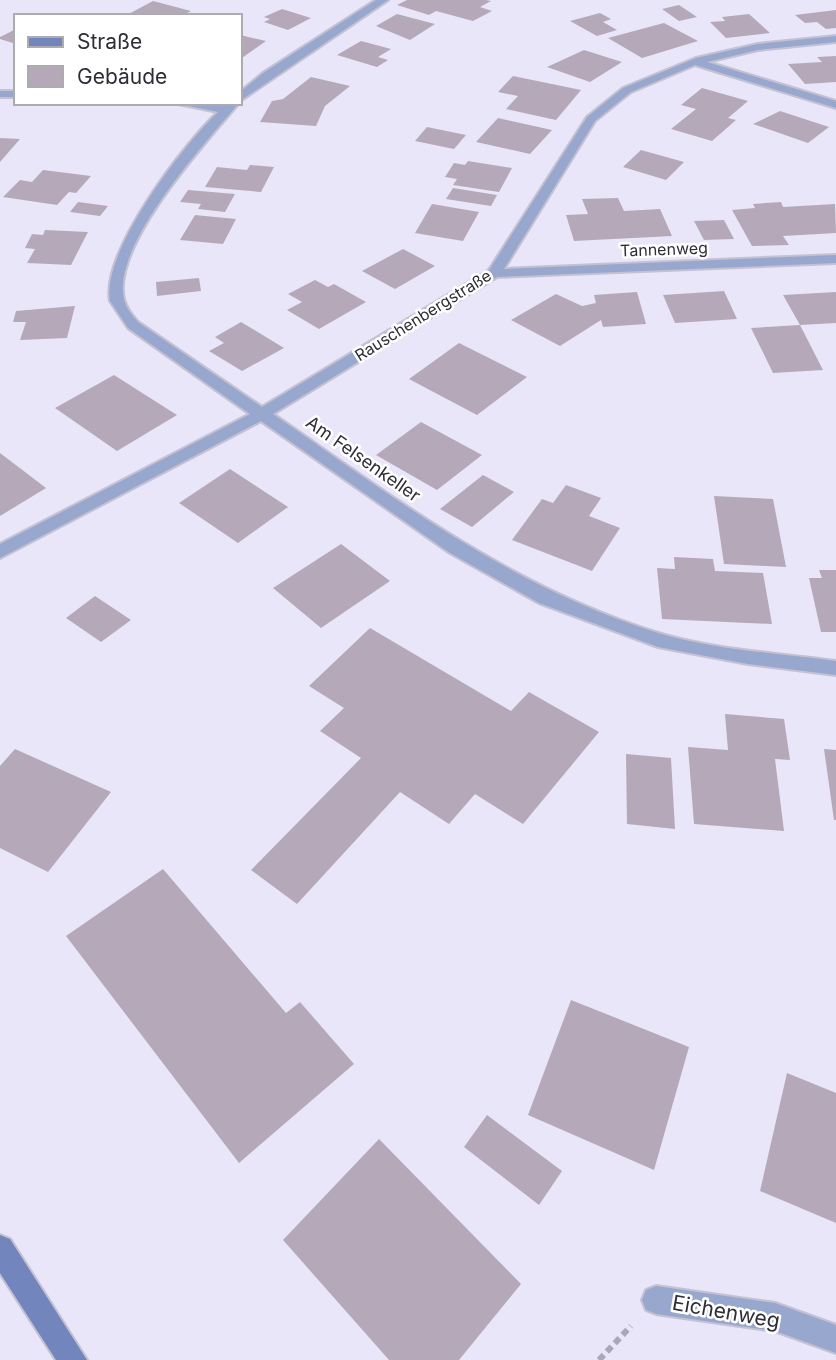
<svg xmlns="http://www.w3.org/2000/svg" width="836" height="1360" viewBox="0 0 836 1360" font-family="Inter,sans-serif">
	<rect width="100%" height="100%" fill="#e9e6fa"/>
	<!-- building -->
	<path fill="#b5a9b9" d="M407 0H486L491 1 480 7 492 11 473 21 436 11 429 15 397 5Z
		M153 1 191 11 182 16H125Z
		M679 5 697 17 679 21 662 9Z
		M282 9 311 18 288 30 264 22 270 19 264 17Z
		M836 10V28L826 29 817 22 805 23 795 15Z
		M600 13 611 19 603 22 617 30 597 36 570 21Z
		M397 14 435 24 410 40 376 26Z
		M749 14 770 33 726 38 710 22 725 21 722 17Z
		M664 23 698 41 642 58 608 38Z
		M16 29V44L0 39V37Z
		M240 35 266 41 242 58Z
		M361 41 391 49 378 57 388 60 377 67 337 55Z
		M584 50 622 62 590 82 547 67Z
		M836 56V82L805 84 788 64 822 62 817 57Z
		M513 76 581 90 556 120 506 109 518 96 498 92Z
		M311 77 350 86 325 106 316 126 260 122 272 101 283 99Z
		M702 88 748 101 728 118 736 120 712 141 671 129 696 109 681 105Z
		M780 111 829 127 808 143 753 124Z
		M498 118 552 130 530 154 476 142Z
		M427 127 466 135 454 149 415 141Z
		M0 138 20 139 0 162Z
		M641 150 684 162 666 180 623 167Z
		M468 161 512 168 499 192 453 185 457 179 445 177 454 163 465 165Z
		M250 165 274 167 261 192 205 187 217 167 247 170Z
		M43 170 91 176 76 193 69 192 57 205 3 197 20 180 32 182Z
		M453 188 497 195 491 206 446 199Z
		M188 190 235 194 225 212 198 209 201 204 180 202Z
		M618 198 624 211 660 209 672 236 574 241 566 215 588 214 582 199Z
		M78 202 108 206 100 216 70 212Z
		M781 202 783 207 835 204 836 233 783 236 789 245 752 246 732 210 755 208 753 204Z
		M432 204 479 212 463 241 415 233Z
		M195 215 236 219 223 244 180 240Z
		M724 220 734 239 704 240 694 221Z
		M45 230 88 232 71 265 27 263 35 249 25 248 32 234 43 235Z
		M403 249 435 266 395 289 362 271Z
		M199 278 201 291 157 296 156 282Z
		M315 280 328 287 334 284 366 302 319 329 287 310 302 302 288 294Z
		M724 291 737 319 675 323 663 295Z
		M637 292 646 324 603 327 601 320 560 346 511 320 556 294 582 306 596 303 594 295Z
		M836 292V323L800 325 823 370 773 373 751 328 800 325 783 295Z
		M75 306 67 338 20 340 26 322H13L16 311Z
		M241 322 284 348 242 371 209 351 224 343 215 337Z
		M459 343 527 377 477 415 409 379Z
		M114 375 177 415 117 451 55 408Z
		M421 422 482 455 437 490 376 455Z
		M0 453 46 488 0 516Z
		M230 469 288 507 238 543 179 503Z
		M483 475 514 492 472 527 440 509Z
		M566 485 601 498 589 516 620 528 592 571 512 540 542 499 553 503Z
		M714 496 773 499 786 567 724 564Z
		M341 544 390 581 321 628 273 588Z
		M674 557 713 559 715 571 763 573 772 624 662 619 657 568 675 569Z
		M819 570H836V632H821L809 578H822Z
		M95 596 131 620 101 642 66 618Z
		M370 628 511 711 529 692 599 732 523 824 475 794 449 824 400 792 297 904 251 870 361 758 320 731 344 708 309 686Z
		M725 714 784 719 790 760 775 759 784 831 694 824 688 747 728 750Z
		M15 749 111 792 48 872 0 848V766Z
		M824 749 836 750V820H834Z
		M626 754 671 758 675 829 627 824Z
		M163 869 286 1013 300 1002 354 1064 239 1163 66 936Z
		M571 1000 689 1047 654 1170 528 1115Z
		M787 1073 836 1093V1223L760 1191Z
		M487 1115 562 1171 539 1205 464 1147Z
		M379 1139 521 1284 459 1360H389L283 1240Z"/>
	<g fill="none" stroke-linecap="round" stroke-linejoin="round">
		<!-- minor casing -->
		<g stroke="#c4c1d3" stroke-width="4">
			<path id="minor" d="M376 0H388L240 101V92L263 73Z
				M836 36V42L758 50 707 62 836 101V108L695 65 631 92 595 121 504 269 836 255V263L497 277 273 414C399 501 509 586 658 633 714 650 778 653 836 661V675L748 664 658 647 539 603 450 553 261 421 0 558V544L250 414 128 328 110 301C101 252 183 145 218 112L174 103 224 106 239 103C207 141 111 245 124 299 126 308 132 315 138 322L262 407 489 270 587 117 623 88 696 58 758 44Z
				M0 91H16V97H0Z
				M656 1286 775 1303 836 1325V1353L775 1331 656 1314 646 1310 642 1300 646 1290Z"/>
		</g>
		<!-- secondary casing -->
		<g stroke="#c4c1d3" stroke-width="4">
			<path id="secondary" d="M0 1235 10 1239 87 1360H56L0 1273Z"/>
		</g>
		<!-- path -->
		<path stroke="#aaa8b8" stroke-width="6" stroke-dasharray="7 4.5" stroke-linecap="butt" d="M599 1360 631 1326"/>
		<!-- minor -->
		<use href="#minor" fill="#98a7cd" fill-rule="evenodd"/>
		<!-- secondary -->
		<use href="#secondary" fill="#7285bd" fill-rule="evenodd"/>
	</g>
	<g text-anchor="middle" stroke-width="5" stroke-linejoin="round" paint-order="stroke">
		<!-- far-street labels -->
		<g font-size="16" fill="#2f2e36" stroke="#fff">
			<text transform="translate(664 249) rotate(-2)" y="6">Tannenweg</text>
			<text transform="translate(423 315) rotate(-32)" y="6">Rauschenbergstraße</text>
		</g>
		<!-- street labels -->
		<g font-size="18" fill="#2f2e36" stroke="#fff">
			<text transform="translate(363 459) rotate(35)" y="6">Am Felsenkeller</text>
		</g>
		<!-- near-street labels -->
		<g font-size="21" fill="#2f2e36" stroke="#fff">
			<text transform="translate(726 1312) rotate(10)" y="7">Eichenweg</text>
		</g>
	</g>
	<!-- legend -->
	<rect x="14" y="14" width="228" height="91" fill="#ffffff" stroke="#acabaf" stroke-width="2"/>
	<rect x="28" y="37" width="35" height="10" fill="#7285bd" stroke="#acabaf" stroke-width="2"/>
	<text x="77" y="49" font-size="21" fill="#2f2e36">Straße</text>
	<rect x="28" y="66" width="35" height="21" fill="#b5a9b9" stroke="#acabaf" stroke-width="2"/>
	<text x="77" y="84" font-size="21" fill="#2f2e36">Gebäude</text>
</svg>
